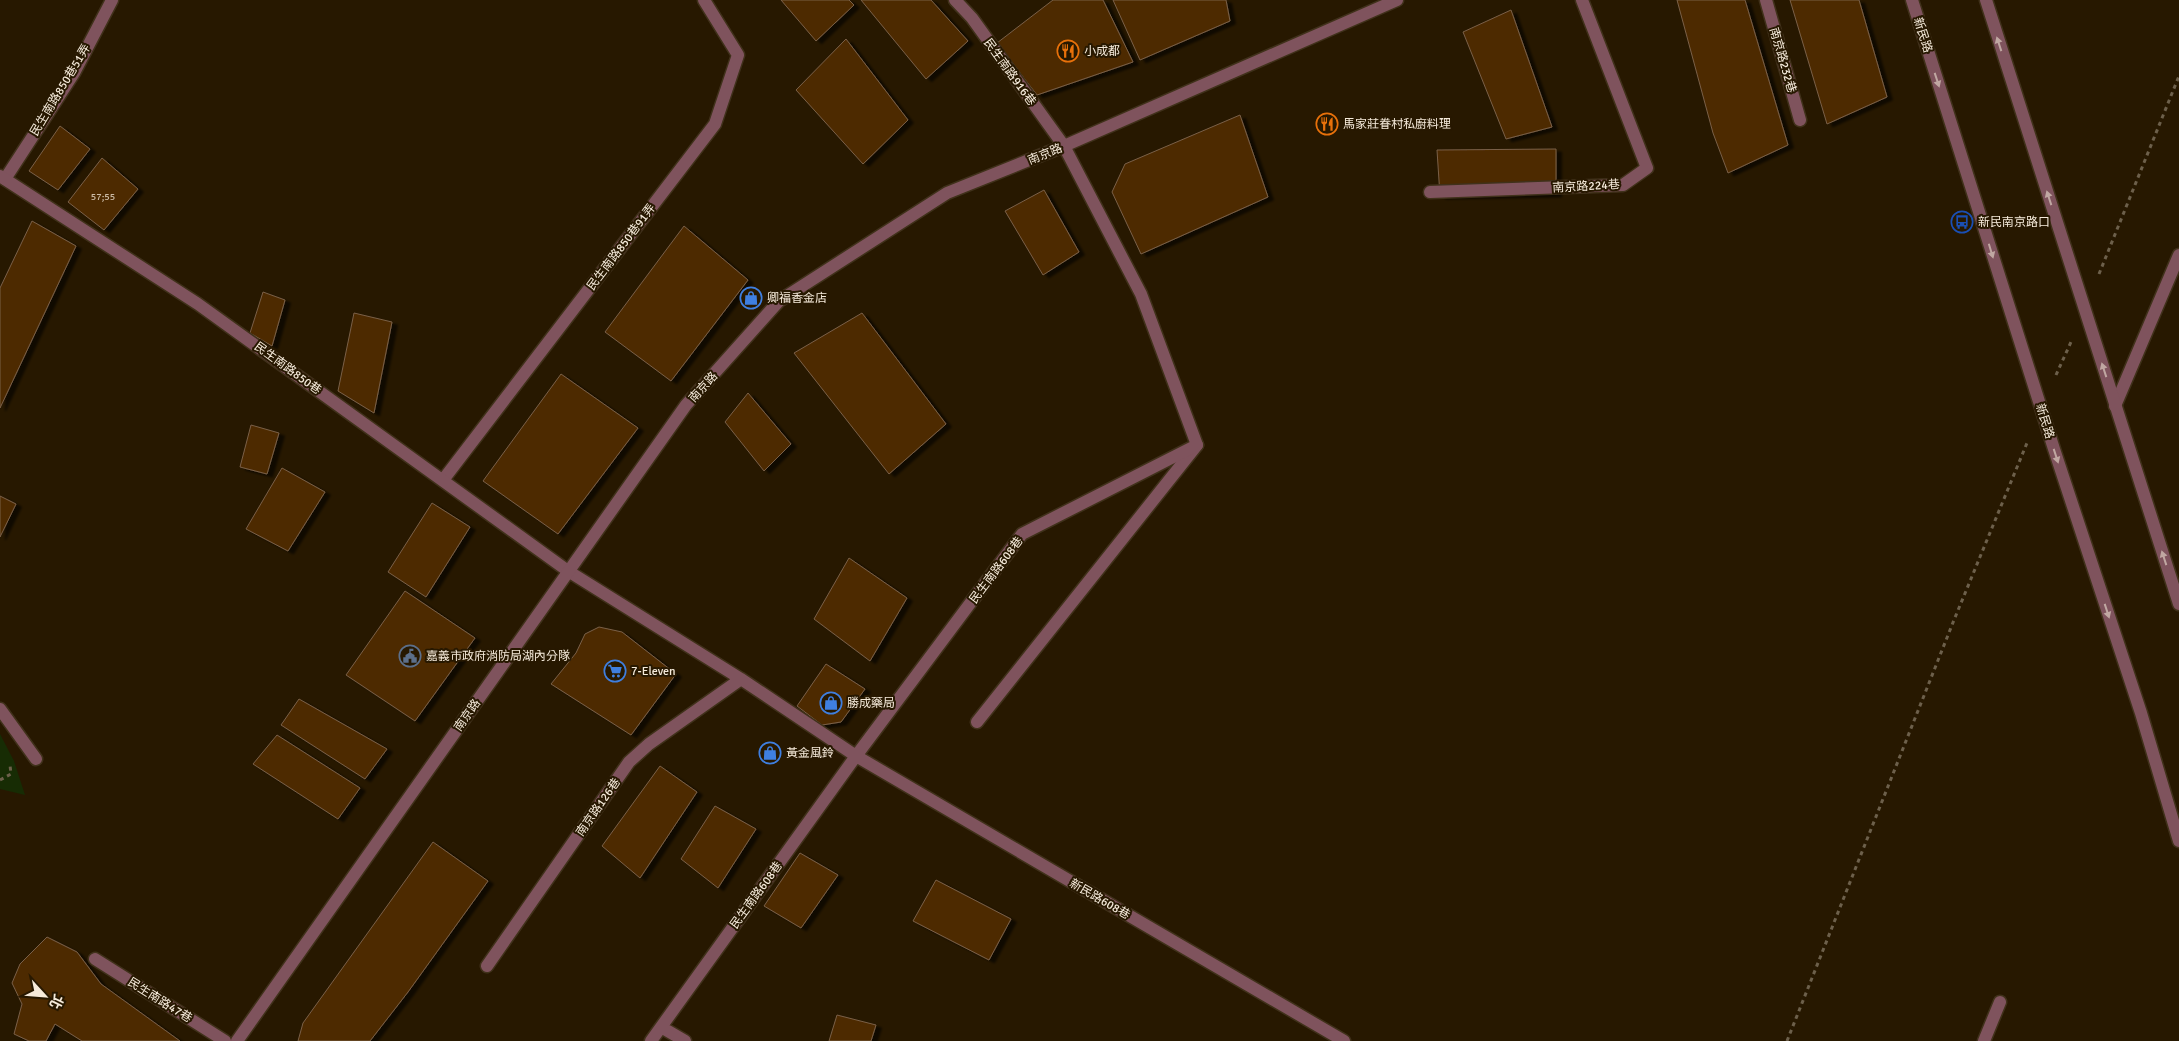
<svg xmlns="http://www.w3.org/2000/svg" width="2179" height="1041" viewBox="0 0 2179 1041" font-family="Signika,'Noto Sans TC',sans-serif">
	<defs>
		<filter id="shadow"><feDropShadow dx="5.5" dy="3" stdDeviation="1" flood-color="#0009"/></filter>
	</defs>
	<rect width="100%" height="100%" fill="#271800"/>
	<!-- green -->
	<path fill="#172c04" d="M0 734 14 761 25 795 0 789Z"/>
	<!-- building -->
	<path fill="#4e2a00" stroke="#7a6048" filter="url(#shadow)" d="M781 0H849L854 5 816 41Z
		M861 0H931L968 41 926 79Z
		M1053 0H1103L1133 62 1037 95 997 43Z
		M1113 0H1226L1230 21 1140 60Z
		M1677 0H1745L1788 145 1728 173 1713 133Z
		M1790 0H1859L1887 97 1827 124Z
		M1511 10 1552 127 1506 139 1463 32Z
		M846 39 908 120 863 164 796 90Z
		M1240 115 1268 197 1141 254 1112 192 1125 164Z
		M60 126 90 149 58 190 29 171Z
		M1556 149V194L1440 196 1437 150Z
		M102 158 138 189 104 230 68 202Z
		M1044 190 1079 252 1043 275 1005 211Z
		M32 221 76 246 0 408V288Z
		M684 226 748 280 671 381 605 332Z
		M263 292 285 300 272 346 250 333Z
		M354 313 392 322 374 413 338 391Z
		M862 313 946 424 889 474 794 353Z
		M561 374 638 428 558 534 483 481Z
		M748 393 791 444 764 471 725 422Z
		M251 425 279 433 267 474 240 467Z
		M282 468 325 492 288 551 246 529Z
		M0 496 16 504 0 537Z
		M432 503 470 527 426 597 388 572Z
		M849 558 907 598 870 661 814 619Z
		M405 591 475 638 415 721 346 675Z
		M599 627 622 632 676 674 631 735 551 684 576 653 585 634Z
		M826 664 865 689 841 722 822 725 797 706Z
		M299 699 387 749 365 779 281 725Z
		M277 735 360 788 338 819 253 764Z
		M660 766 697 792 640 878 602 846Z
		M715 806 756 829 718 888 681 859Z
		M433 842 488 881 408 992 370 1041H298L303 1023Z
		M800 853 838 875 801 928 764 906Z
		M936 880 1011 919 989 960 913 921Z
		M47 937 77 952 101 984 180 1041H82L55 1024 46 1041H29L14 1034 22 1004 12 983 20 964Z
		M837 1015 876 1025 871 1041H829Z"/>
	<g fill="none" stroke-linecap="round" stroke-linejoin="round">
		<!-- service casing -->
		<g stroke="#40311a" stroke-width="15">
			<path id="service" d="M955 0 972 18 1064 146
				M1766 0 1800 120
				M5 179 74 73 112 0
				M1430 192 1623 185 1647 168 1582 0
				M443 480 715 124 738 55 704 0
				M977 722 1197 445
				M1984 1041 2000 1002"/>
		</g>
		<!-- minor casing -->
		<g stroke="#40311a" stroke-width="15">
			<path id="minor" d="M0 176 198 304 568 571 741 679 856 756 1344 1041
				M2115 406 2179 255
				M0 709 36 759
				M95 959 225 1041
				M487 966 629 762 649 744 741 679
				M661 1027 685 1041
				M651 1041 856 756 1022 534 1197 445 1141 294 1064 146"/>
		</g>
		<!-- tertiary casing -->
		<g stroke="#40311a" stroke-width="15">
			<path id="tertiary" d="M1912 0 2054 449 2141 713 2179 841
				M1986 0 2179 604
				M237 1041 686 405 779 301 947 193 1064 146 1397 0"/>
		</g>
		<!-- path -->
		<path stroke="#6d604b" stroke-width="3" stroke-dasharray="4 4" stroke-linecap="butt" d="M2099 274 2179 76
			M2056 375 2071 342
			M0 780 11 774 10 765
			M1787 1041 1954 620 2027 443"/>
		<!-- service -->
		<use href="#service" stroke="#7f535d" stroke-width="12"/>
		<!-- minor -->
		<use href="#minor" stroke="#7f535d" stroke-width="12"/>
		<!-- tertiary -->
		<use href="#tertiary" stroke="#7f535d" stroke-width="12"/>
	</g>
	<!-- one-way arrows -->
	<defs><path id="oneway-solid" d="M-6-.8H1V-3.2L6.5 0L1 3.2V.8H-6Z" transform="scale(1.25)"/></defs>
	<g fill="#c0a7a2">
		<use href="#oneway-solid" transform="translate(1999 44) rotate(-108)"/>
		<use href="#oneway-solid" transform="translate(1937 80) rotate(72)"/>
		<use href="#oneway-solid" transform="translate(2049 198) rotate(-108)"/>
		<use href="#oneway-solid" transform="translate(1991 251) rotate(73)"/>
		<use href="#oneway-solid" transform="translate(2104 370) rotate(-108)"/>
		<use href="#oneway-solid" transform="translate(2056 456) rotate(72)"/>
		<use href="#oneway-solid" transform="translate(2164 558) rotate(-108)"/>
		<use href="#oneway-solid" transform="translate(2107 611) rotate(72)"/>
	</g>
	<!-- icons -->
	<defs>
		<g id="restaurant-ring" transform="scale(1.125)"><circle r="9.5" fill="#271800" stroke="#e8710a" stroke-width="1.5"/><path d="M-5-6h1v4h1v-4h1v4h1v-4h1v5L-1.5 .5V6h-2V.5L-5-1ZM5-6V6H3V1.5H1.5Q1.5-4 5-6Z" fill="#e8710a"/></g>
		<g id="bus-ring" transform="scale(1.125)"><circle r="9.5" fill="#271800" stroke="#1a4fb4" stroke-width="1.5"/><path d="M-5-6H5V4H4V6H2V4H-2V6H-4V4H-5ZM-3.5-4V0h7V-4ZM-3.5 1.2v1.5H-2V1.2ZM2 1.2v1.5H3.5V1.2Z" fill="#1a4fb4"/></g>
		<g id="shop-ring" transform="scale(1.125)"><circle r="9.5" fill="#271800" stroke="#3f7fe0" stroke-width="1.5"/><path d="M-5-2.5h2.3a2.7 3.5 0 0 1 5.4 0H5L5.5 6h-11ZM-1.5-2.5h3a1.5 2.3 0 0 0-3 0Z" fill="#3f7fe0"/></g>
		<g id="civic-ring" transform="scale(1.125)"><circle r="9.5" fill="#271800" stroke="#5c6f8a" stroke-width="1.5"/><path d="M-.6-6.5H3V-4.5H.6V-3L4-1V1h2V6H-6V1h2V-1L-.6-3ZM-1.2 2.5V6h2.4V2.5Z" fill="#5c6f8a"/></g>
		<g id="supermarket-ring" transform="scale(1.125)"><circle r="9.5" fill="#271800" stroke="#3f7fe0" stroke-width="1.5"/><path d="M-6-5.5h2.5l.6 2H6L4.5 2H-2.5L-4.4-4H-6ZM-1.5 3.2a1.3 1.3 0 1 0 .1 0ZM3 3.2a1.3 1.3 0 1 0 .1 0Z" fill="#3f7fe0"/></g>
	</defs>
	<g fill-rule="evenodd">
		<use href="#restaurant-ring" x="1068" y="51"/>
		<use href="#restaurant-ring" x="1327" y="124"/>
		<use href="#bus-ring" x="1962" y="222"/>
		<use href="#shop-ring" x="751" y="298"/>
		<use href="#civic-ring" x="410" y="656"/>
		<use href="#supermarket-ring" x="615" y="671"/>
		<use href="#shop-ring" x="831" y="703"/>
		<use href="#shop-ring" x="770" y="753"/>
	</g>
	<g text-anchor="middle" stroke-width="4" stroke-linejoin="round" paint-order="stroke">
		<!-- number labels -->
		<g font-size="10" fill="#ccbba4">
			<text x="103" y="200">57;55</text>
		</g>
		<!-- street labels -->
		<g font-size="12" fill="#f6ebdb" stroke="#271800">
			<text transform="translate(1923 35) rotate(72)" y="4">新民路</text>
			<text transform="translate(1783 60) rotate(74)" y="4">南京路232巷</text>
			<text transform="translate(1010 72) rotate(54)" y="4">民生南路916巷</text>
			<text transform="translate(60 90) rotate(-59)" y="4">民生南路850巷51弄</text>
			<text transform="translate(1045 154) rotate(-22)" y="4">南京路</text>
			<text transform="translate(1586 186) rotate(-3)" y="4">南京路224巷</text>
			<text transform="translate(621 247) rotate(-53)" y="4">民生南路850巷91弄</text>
			<text transform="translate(288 368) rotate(36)" y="4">民生南路850巷</text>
			<text transform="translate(703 387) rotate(-48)" y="4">南京路</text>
			<text transform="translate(2045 421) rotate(73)" y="4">新民路</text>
			<text transform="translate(996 570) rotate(-53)" y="4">民生南路608巷</text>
			<text transform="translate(467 715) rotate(-55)" y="4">南京路</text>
			<text transform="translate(598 807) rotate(-55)" y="4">南京路126巷</text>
			<text transform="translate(756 895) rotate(-54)" y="4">民生南路608巷</text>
			<text transform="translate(1100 899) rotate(30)" y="4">新民路608巷</text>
			<text transform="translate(160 1000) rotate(32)" y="4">民生南路47巷</text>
		</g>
		<!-- poi labels -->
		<g font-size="12" fill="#f6ebdb" stroke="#271800" text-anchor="start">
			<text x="1084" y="55">小成都</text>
			<text x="1343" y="128">馬家莊眷村私廚料理</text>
			<text x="1978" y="226">新民南京路口</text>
			<text x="767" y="302">卿福香金店</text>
			<text x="426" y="660">嘉義市政府消防局湖內分隊</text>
			<text x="631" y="675">7-Eleven</text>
			<text x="847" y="707">勝成藥局</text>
			<text x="786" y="757">黃金風鈴</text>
		</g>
	</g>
	<!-- north arrow -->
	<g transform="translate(45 996) rotate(116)" stroke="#271800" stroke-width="4" paint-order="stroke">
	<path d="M0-4L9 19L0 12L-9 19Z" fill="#f6ebdb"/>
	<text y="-8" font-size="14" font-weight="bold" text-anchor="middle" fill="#f6ebdb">北</text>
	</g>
</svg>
